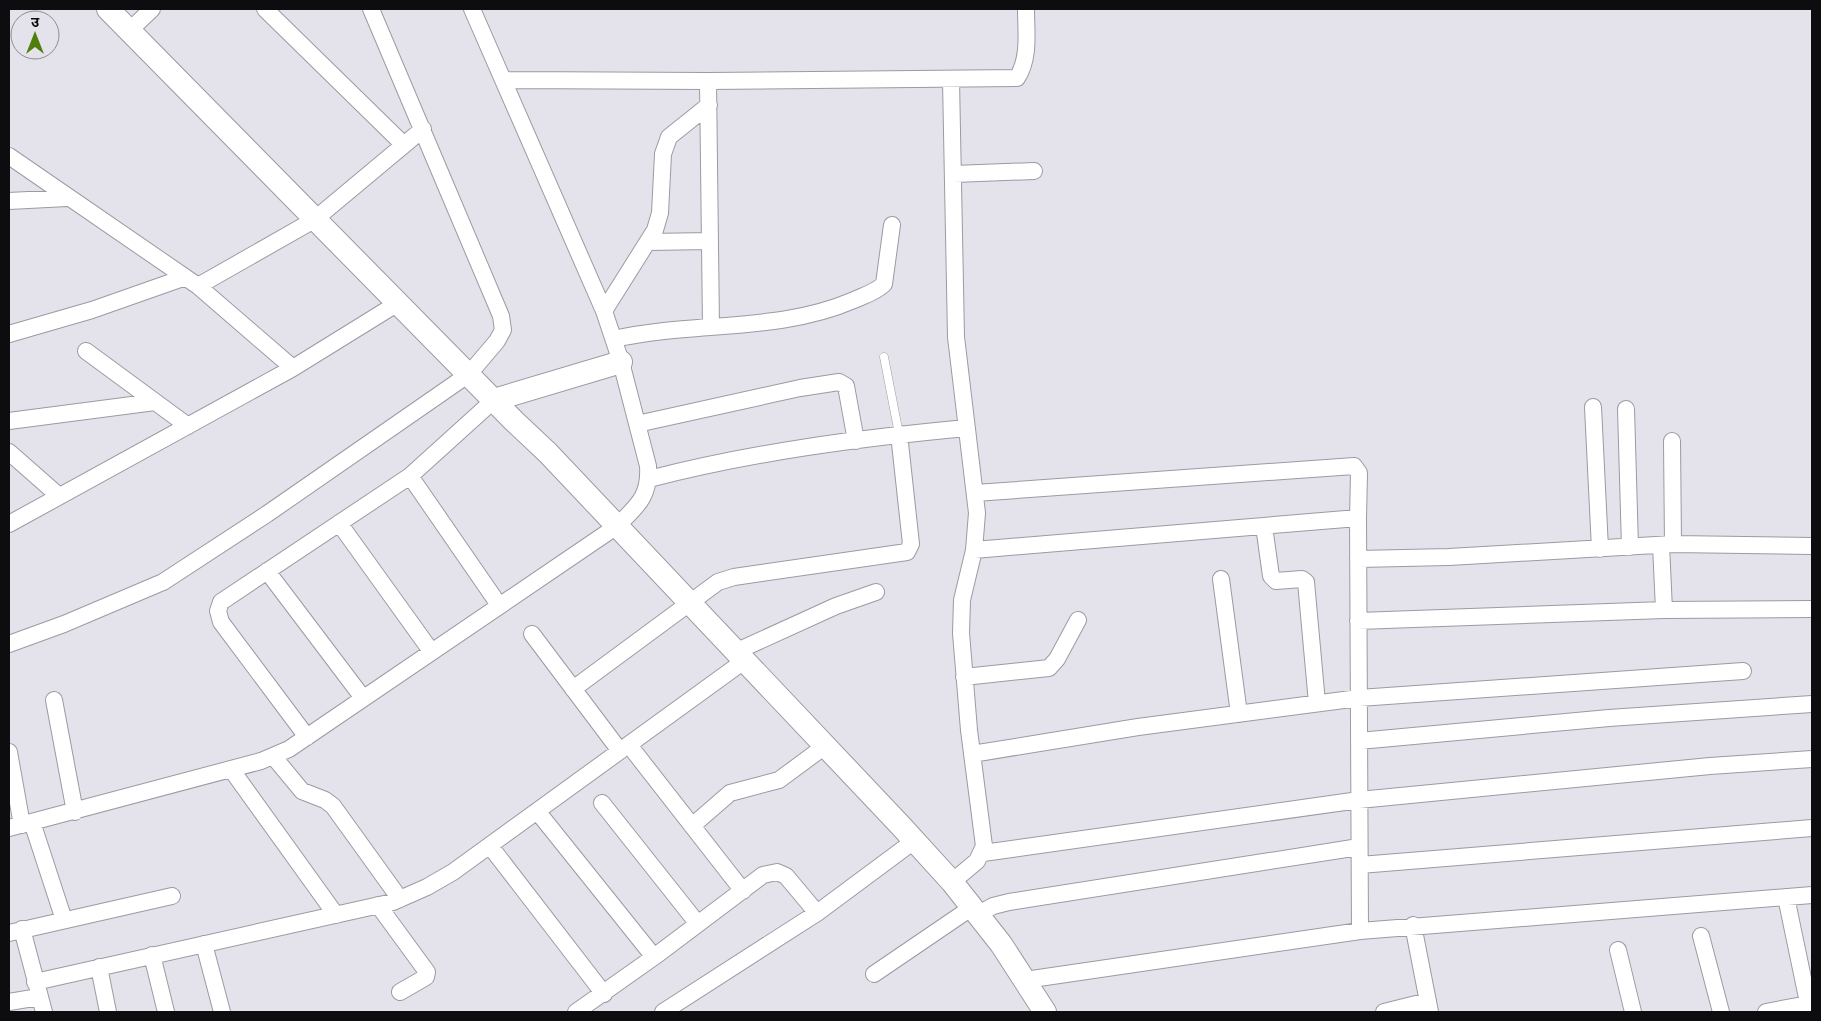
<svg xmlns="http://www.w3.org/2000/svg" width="1821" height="1021" viewBox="0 0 1821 1021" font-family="'Golos Text','Noto Sans Devanagari',sans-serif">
	<rect width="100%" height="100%" fill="#e4e2eb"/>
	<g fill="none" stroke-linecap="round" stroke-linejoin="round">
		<!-- lane casing -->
		<g stroke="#9c9aa2" stroke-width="9">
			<path id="lane" d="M884 357 899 434"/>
		</g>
		<!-- street casing -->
		<g stroke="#9c9aa2" stroke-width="18">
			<path id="street" d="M265 9 404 145
				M129 31 152 9
				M504 80 708 81 1017 78C1030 58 1026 32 1026 9
				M951 80 956 337 977 513 974 550 962 600 961 633 969 730 984 846 977 861 952 882
				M708 81 711 327
				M9 156 198 286 293 368
				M954 174 1034 171
				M9 201 67 198
				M648 242 710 241
				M198 286 314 220 423 129
				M604 311 655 230 660 213 663 154 669 137 709 105
				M9 334 92 310 183 278
				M614 339C693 321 778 333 854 300 865 295 876 292 884 284L892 225
				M86 351 188 426
				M1593 407 1600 549
				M1626 409 1630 547
				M9 421 155 402
				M637 424 800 388 839 382 846 386 856 441
				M1672 441 1673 544
				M9 452 59 496
				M410 476 499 605
				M649 479C754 452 859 438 967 428
				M975 493 1354 466 1359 473 1358 518
				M339 523 431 651
				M9 524 293 368 398 303
				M1264 526 1271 576 1276 581 1302 579 1306 582 1317 703
				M1661 545 1664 610
				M974 550 1358 518 1360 931
				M1358 559 1449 557 1673 544 1812 546
				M267 571 363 698
				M1221 579 1239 714
				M1358 621 1664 610 1812 609
				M532 634 620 751
				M9 644 64 624 163 582 267 514 469 374 497 341 503 330 501 316 371 9
				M735 652 836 606 876 592
				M964 677 1049 668 1057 659 1078 620
				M573 689 718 582 734 577 907 552 911 544 899 434
				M54 700 75 812
				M307 737 221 622 218 611 221 602 410 476 494 400
				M1359 741 1609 718 1812 704
				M629 745 743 891
				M9 752 22 825
				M972 754 1138 727 1359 698 1743 671
				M273 756 302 791 325 800 333 806 400 899
				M231 769 336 915
				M602 803 698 924
				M537 811 654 957
				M32 822 64 920
				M692 826 730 793 779 780 825 746
				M9 828 261 761 289 749 617 526C637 506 650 497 648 466L621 362 604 311 472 9
				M490 846 604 994
				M983 853 1359 800 1710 766 1812 759
				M1360 865 1812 828
				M1786 897 1810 1012
				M378 905 427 972 426 977 400 992
				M977 915 993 906 1009 902 1359 847
				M1413 925 1430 1012
				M22 929 44 1012
				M9 933 172 896
				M1701 936 1721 1012
				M204 944 222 1012
				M1618 950 1633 1012
				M152 955 166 1012
				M99 967 108 1012
				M874 974 971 908
				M1025 980 1360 931 1812 895
				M35 982 393 902 427 887 453 872 744 661
				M9 1002 39 997
				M576 1012 654 957 763 875 777 872 786 876 817 913
				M663 1012 817 913 914 841
				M1384 1012 1428 1001
				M1766 1012 1808 1004"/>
		</g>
		<!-- secondary casing -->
		<g stroke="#9c9aa2" stroke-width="24">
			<path id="secondary" d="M108 9 514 421 548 453 901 826 952 882 1001 944 1045 1012
				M494 400 621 362"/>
		</g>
		<!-- lane -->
		<use href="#lane" stroke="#fff" stroke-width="8"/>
		<!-- street -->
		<use href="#street" stroke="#fff" stroke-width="16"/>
		<!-- secondary -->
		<use href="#secondary" stroke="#fff" stroke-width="22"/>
	</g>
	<!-- border -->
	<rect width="1821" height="1021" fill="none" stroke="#0d0d0f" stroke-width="20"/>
	<!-- north arrow -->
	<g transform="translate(35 35)"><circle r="24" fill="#e4e2eb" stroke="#8e8d93"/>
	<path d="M0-4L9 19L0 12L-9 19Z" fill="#4e7f0d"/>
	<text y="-8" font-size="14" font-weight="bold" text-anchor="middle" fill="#0d0d0f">उ</text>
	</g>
</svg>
